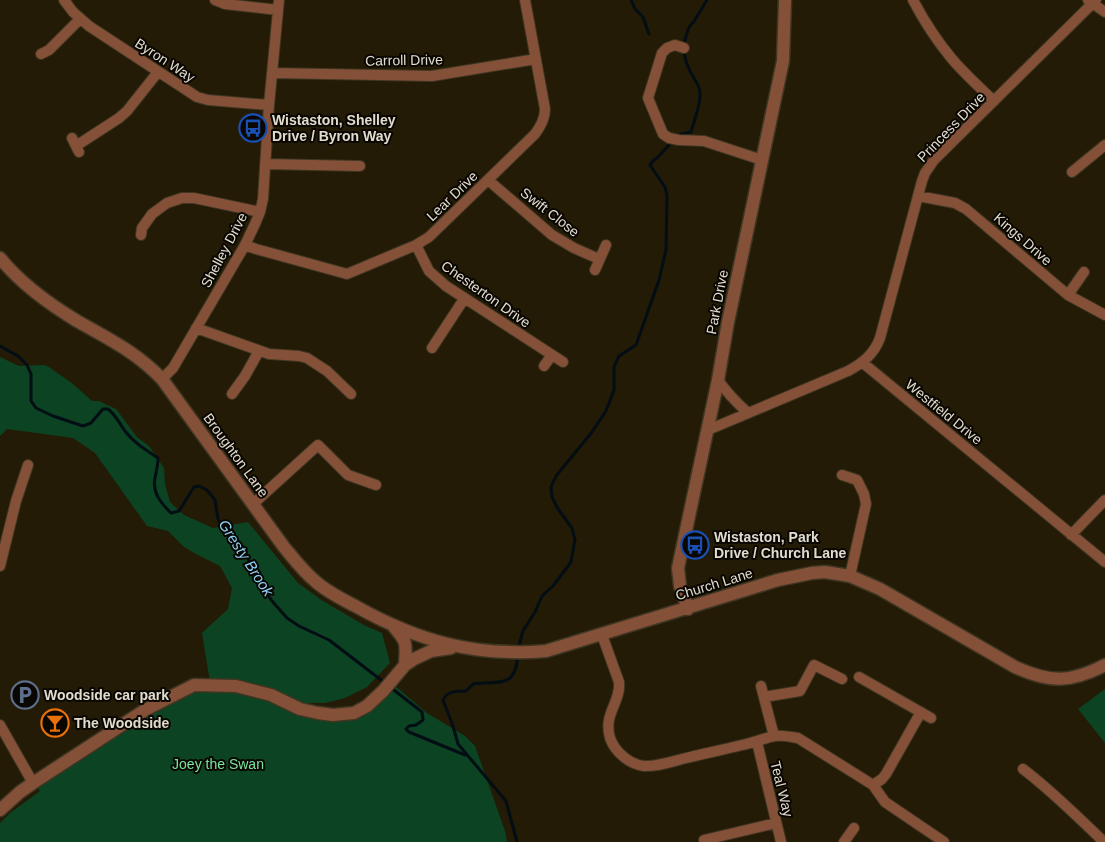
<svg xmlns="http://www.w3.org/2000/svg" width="1105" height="842" viewBox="0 0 1105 842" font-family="Arial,sans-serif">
	<rect width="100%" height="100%" fill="#231b06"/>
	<!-- green -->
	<path fill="#0c4323" d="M0 357 19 366 44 365 49 367 73 384 92 401H99L116 409 137 437 149 446 164 468 165 484 170 502 184 515 213 528 248 522 298 583 323 601 364 625 382 633 390 663 367 687 345 698 325 703H301L292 705 354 713 394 685 427 713 465 736 475 746 505 831 507 842H0V823L10 813 40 791 33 783 85 749 210 682 202 633 228 609 232 588 220 566 194 553 183 546 168 531 147 526 95 453 73 438 7 429 0 436Z
		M1105 689V743L1078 709Z"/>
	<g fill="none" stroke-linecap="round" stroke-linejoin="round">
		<!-- stream -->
		<path stroke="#030d14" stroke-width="3" d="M631 0 635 9 643 17 649 34
			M0 346 18 356 27 365 31 374V401L36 408 53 416 83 426 91 423 103 409H108C116 415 119 423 125 431 134 443 146 450 158 458 158 465 156 472 155 478 152 493 161 503 171 513L179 511 194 487 199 486 207 490 215 500 218 519 225 529 238 541 246 552 253 574 272 601 287 618 299 626 329 640 385 683
			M518 649 523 631 535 612 542 596 553 586 571 562 575 540 572 528 558 509 552 497 551 487 556 476 592 432 606 411 614 390V367L619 356 636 345 659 280 666 250 667 195 665 187 650 165 653 161 658 157 678 135 691 132C694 121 701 104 700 93 700 85 693 78 690 71 685 61 682 48 686 36 688 31 688 26 693 23L707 0
			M390 687 422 712 423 720 416 725 409 726 406 729 409 732 465 755
			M517 842 506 801 458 744 453 726 443 700C447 691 457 691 466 691L473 684C499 680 515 690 518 655"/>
		<!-- minor casing -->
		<g stroke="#3e3622" stroke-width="12">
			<path id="minor" d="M64 0 73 12 89 26 197 97 208 100 269 105
				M215 0 225 4 278 10
				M913 0C924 21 937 41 952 59 965 74 980 88 994 101
				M1088 0 1105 12
				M684 48 675 45 667 48 662 53 648 98 663 134 669 138 679 140 704 141 762 160
				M41 54 49 50 80 19
				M272 73 432 76 536 59
				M72 138 79 152
				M76 146 119 118 127 111 158 72
				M265 164 360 166
				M1072 172 1105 145
				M488 180 552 235 574 248 599 259
				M918 196 955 203 966 209 1068 295 1105 315
				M141 235 142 228 152 214 167 203 182 198H194L260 212
				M245 245 256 249 347 274 416 245 429 237 535 134C541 126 545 119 545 109L525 0
				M416 245 429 271 446 286 563 362
				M595 270 606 245
				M1068 295 1084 272
				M196 328 269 354 299 356 307 358 327 371 351 394
				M432 348 464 299
				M863 363 1105 562
				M544 366 552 355
				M162 379 173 368 245 245 255 224 260 212 263 199 269 105 279 0
				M718 380C727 393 737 403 748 413
				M232 394 245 376 259 351
				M708 430 848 371C863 363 874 354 880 338L922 181 925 173 934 160 1096 0
				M842 475 857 480 864 494 866 504 850 576
				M253 504 318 445 348 475 376 485
				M1071 535 1105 500
				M0 566 16 501 28 465
				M602 635 619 682C621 703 603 713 610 738 615 752 629 764 644 766 655 767 671 762 682 759 702 754 722 750 742 745 753 743 764 738 775 736 783 735 791 737 798 738L873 785 885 802 944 842
				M859 677 931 718
				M761 686 774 736
				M764 697 800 691 814 665 842 679
				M0 725 33 783
				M757 742 781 842
				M1023 769C1052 791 1078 817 1104 842
				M873 785 882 779 886 774 921 712
				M704 840 776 823
				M844 842 854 828"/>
		</g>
		<!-- tertiary casing -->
		<g stroke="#3e3622" stroke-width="15">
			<path id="tertiary" d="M0 258C21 284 49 304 77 321 109 339 136 352 162 379L284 547C294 559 303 571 315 581 327 592 342 599 357 607 418 641 475 657 546 651L778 580 812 573 825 572 850 576 880 589 1015 667C1050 683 1070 683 1105 665
				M688 609 680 586 678 568 718 380 728 322 783 61 785 0
				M394 627C408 643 406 644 405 665
				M0 810 20 792 33 783 145 710 194 685 236 686 271 695 300 709 318 713 333 715 354 713 367 706 383 691 405 665 414 659 431 651 451 648"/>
		</g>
		<!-- minor -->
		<use href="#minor" stroke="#845037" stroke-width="10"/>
		<!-- tertiary -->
		<use href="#tertiary" stroke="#845037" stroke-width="12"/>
	</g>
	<!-- icons -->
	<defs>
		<g id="bus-ring" transform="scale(1.4375)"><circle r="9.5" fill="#0a0601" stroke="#1a4fb4" stroke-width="1.5"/><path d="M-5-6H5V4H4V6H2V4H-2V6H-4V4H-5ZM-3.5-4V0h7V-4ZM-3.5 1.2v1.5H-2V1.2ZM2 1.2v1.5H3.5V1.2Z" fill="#1a4fb4"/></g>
		<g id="parking-ring" transform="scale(1.4375)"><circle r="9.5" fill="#0a0601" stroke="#5c6f8a" stroke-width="1.5"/><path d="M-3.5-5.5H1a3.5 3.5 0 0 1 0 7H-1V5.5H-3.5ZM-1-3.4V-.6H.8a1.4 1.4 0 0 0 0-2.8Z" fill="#5c6f8a"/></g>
		<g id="bar-ring" transform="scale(1.4375)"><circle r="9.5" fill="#0a0601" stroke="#e8710a" stroke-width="1.5"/><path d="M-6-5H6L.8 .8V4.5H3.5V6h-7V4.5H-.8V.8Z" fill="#e8710a"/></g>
	</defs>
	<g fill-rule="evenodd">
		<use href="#bus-ring" x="253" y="128"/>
		<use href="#bus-ring" x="695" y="545"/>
		<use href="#parking-ring" x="25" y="695"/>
		<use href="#bar-ring" x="55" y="723"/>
	</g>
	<g text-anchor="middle" stroke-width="4" stroke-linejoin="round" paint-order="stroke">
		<!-- street labels -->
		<g font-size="14" fill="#e1dccf" stroke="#0a0601">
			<text transform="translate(165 60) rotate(33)" y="5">Byron Way</text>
			<text transform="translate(404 60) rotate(-1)" y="5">Carroll Drive</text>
			<text transform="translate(951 127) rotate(-46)" y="5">Princess Drive</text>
			<text transform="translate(452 196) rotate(-44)" y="5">Lear Drive</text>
			<text transform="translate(550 212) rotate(38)" y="5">Swift Close</text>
			<text transform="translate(1023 239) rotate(41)" y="5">Kings Drive</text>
			<text transform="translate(224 250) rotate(-62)" y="5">Shelley Drive</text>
			<text transform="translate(486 294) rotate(35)" y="5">Chesterton Drive</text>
			<text transform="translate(717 302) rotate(-79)" y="5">Park Drive</text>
			<text transform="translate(944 412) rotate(39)" y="5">Westfield Drive</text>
			<text transform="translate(236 455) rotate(54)" y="5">Broughton Lane</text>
			<text transform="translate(714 584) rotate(-17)" y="5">Church Lane</text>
			<text transform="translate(782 789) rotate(76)" y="5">Teal Way</text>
		</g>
		<!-- poi labels -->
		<g font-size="14" font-weight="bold" fill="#e1dccf" stroke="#0a0601" text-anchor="start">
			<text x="272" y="125">Wistaston, Shelley<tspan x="272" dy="16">Drive / Byron Way</tspan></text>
			<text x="714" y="542">Wistaston, Park<tspan x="714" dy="16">Drive / Church Lane</tspan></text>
			<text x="44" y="700">Woodside car park</text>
			<text x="74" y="728">The Woodside</text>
		</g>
		<!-- park labels -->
		<g font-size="14" fill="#79e69d" stroke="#0a0601">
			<text x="218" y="769">Joey the Swan</text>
		</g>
		<!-- water labels -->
		<g font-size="15" font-style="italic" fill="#90d3fa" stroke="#0a0601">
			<text transform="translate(246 558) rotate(57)" y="5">Gresty Brook</text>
		</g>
	</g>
</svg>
